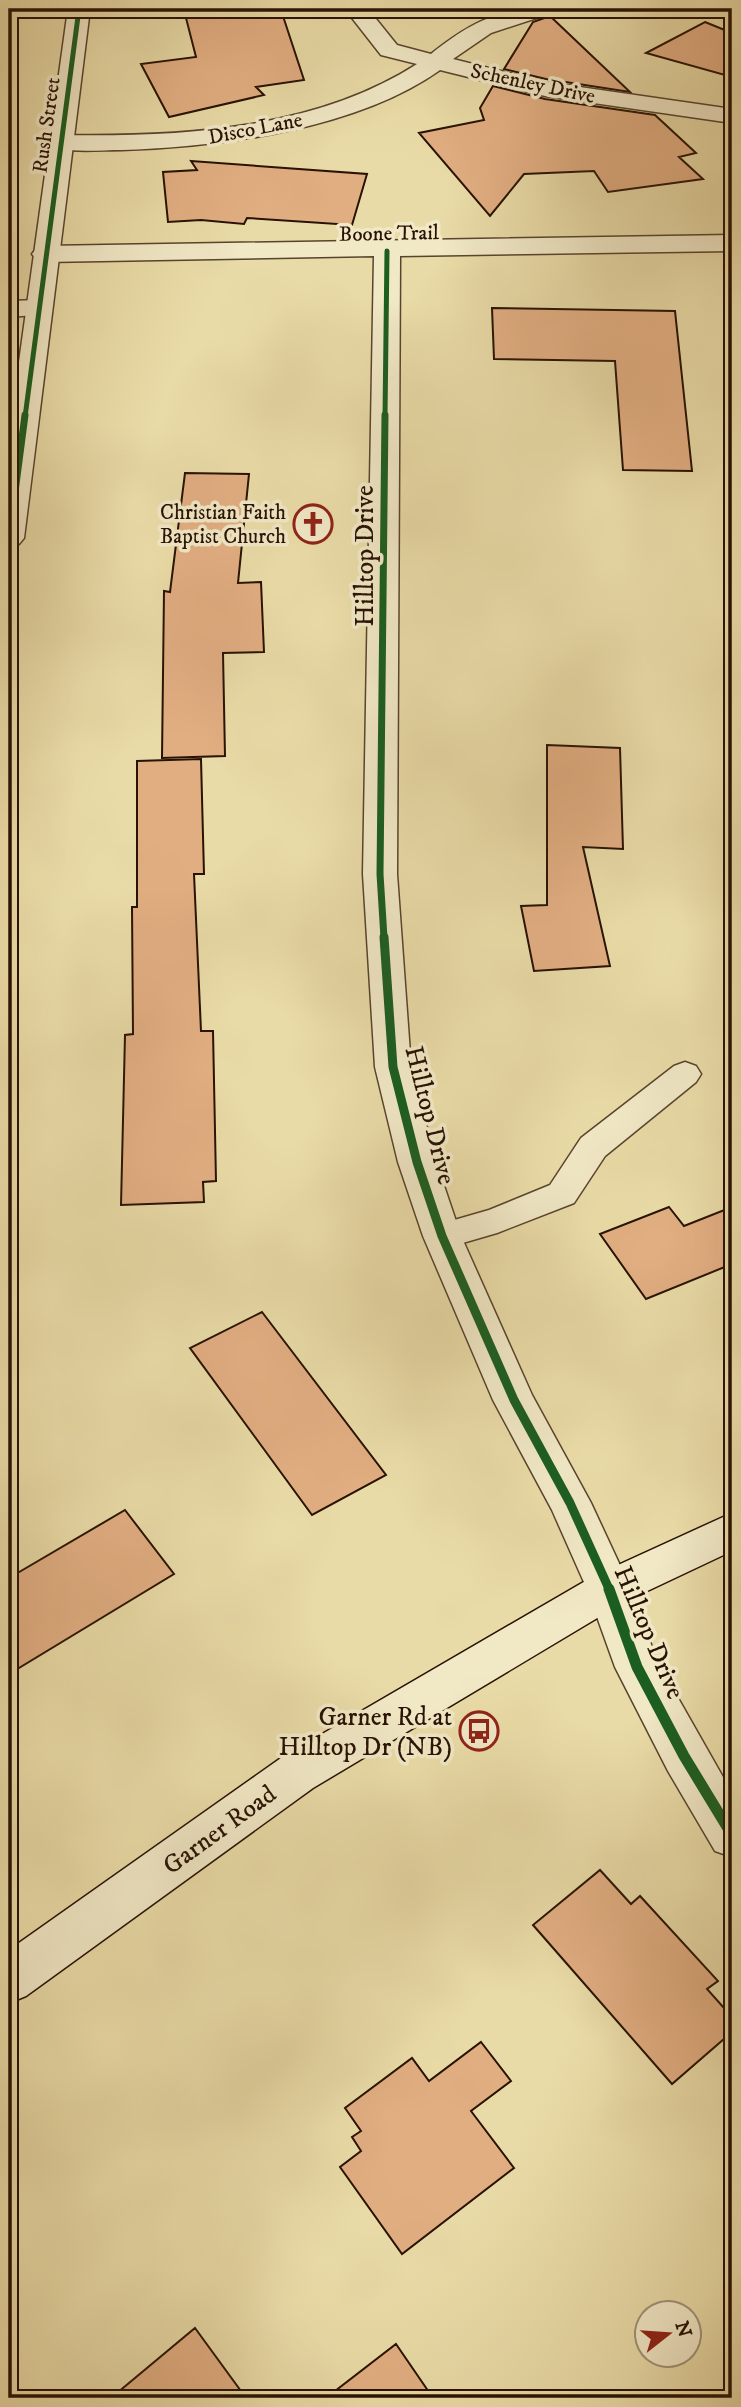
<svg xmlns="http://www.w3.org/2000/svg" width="741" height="2407" viewBox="0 0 741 2407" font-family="'IM FELL DW Pica',serif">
	<rect width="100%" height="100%" fill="#e9dba7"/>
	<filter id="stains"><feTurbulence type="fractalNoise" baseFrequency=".00286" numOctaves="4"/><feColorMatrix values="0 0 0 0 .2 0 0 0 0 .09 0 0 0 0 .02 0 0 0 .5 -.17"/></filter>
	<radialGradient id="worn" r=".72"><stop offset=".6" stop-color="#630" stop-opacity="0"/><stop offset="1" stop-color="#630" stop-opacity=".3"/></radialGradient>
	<!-- building -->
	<path fill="#e1ae82" stroke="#281204" stroke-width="2" d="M281 10 304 80 256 87 264 95 169 117 141 64 196 57 186 18Z
		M550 16 630 92 546 79 504 69 533 22Z
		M705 22 732 33V77L646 53Z
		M493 86 545 99 655 115 696 153 679 157 703 179 608 192 594 171 524 174 490 216 419 133 484 120 480 108Z
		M191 161 367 174 352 225 247 218 244 224 201 220 168 222 163 172 197 170Z
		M492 308 675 311 692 471 623 470 615 361 494 359Z
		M185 473 249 474 238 583 261 582 264 652 223 653 225 756 162 758 164 591 170 592Z
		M547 745 620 748 623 849 583 847 610 966 534 971 521 906 547 905Z
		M201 759 204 874H194L201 1031H213L216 1181 203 1182 204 1202 121 1205 125 1035 133 1034 132 907H137V761Z
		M669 1207 684 1226 732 1207V1264L646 1299 600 1234Z
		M262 1312 386 1475 312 1515 190 1348Z
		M125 1510 174 1574 9 1674V1578Z
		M600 1870 631 1904 640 1896 718 1981 707 1989 732 2017V2032L672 2084 533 1925Z
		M481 2042 511 2081 471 2111 514 2168 402 2254 340 2167 361 2151 352 2137 361 2131 345 2108 412 2058 429 2081Z
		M195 2328 246 2398H111Z
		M396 2344 433 2398H326Z"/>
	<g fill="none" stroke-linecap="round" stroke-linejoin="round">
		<!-- service casing -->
		<g stroke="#58442d" stroke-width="3">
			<path id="service" d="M685 1062 696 1066 701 1074 696 1082 605 1156 574 1203 497 1233 442 1249 430 1245 425 1236 430 1227 489 1210 550 1185 581 1138 674 1066Z"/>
		</g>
		<!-- minor casing -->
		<g stroke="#58442d" stroke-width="3">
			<path id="minor" d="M345 9H368L397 45 431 54C474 20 498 9 552 9L549 14 491 33 453 59 545 82 732 109V123L545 96 440 70C357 129 221 147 122 150 99 150 74 153 52 147L49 142 52 137 61 135C180 137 314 130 417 64L381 55Z
				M732 235V251L400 256 397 874 411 1067 436 1162 461 1236 532 1395 591 1503 631 1589 657 1661 732 1793V1857L715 1851 668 1771 615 1667 587 1589 552 1510 493 1400 423 1236 398 1162 375 1067 363 874 374 256 45 262 36 259 32 254 36 249 45 246Z
				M39 300 48 302 52 308 48 314 9 317V301Z"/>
		</g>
		<!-- tertiary casing -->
		<g stroke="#58442d" stroke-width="3">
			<path id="tertiary" d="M68 9H90L24 538 19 544 9 547V434Z"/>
		</g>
		<!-- secondary casing -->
		<g stroke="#281204" stroke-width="3">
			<path id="secondary" d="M732 1513V1551L624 1602 313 1788 26 1996 9 2003V1950L281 1758 594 1576Z"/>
		</g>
		<!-- service -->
		<use href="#service" fill="#f1e8c6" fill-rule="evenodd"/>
		<!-- minor -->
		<use href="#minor" fill="#f1e8c6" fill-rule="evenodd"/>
		<!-- tertiary -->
		<use href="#tertiary" fill="#f1e8c6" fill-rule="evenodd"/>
		<!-- secondary -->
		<use href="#secondary" fill="#f1e8c6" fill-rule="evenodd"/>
		<!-- cycleway-far3 casing -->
		<g stroke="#f1e8c6" stroke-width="8">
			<path id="cycleway-far3" d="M25 417 79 9
				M385 417 387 251"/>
		</g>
		<!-- cycleway-far2 casing -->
		<g stroke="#f1e8c6" stroke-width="10">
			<path id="cycleway-far2" d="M9 538 25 415
				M384 938 380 874 385 415"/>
		</g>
		<!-- cycleway-far1 casing -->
		<g stroke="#f1e8c6" stroke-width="13">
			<path id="cycleway-far1" d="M384 937 393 1067 417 1162 442 1236 514 1400 570 1503 610 1591"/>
		</g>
		<!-- cycleway casing -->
		<g stroke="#f1e8c6" stroke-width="16">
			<path id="cycleway" d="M609 1589 637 1667 684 1756 732 1835"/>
		</g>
		<!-- cycleway-far3 -->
		<use href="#cycleway-far3" stroke="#1b5e20" stroke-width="5"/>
		<!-- cycleway-far2 -->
		<use href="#cycleway-far2" stroke="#1b5e20" stroke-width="7"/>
		<!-- cycleway-far1 -->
		<use href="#cycleway-far1" stroke="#1b5e20" stroke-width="9"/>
		<!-- cycleway -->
		<use href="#cycleway" stroke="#1b5e20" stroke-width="11"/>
	</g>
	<!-- icons -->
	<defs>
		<g id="church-ring" transform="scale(2.0125)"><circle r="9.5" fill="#f1e8c6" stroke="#8f2418" stroke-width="1.5"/><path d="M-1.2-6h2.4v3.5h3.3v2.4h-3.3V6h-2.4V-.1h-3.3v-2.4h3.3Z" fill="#8f2418"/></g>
		<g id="bus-ring" transform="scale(2.0125)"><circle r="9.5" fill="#f1e8c6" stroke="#8f2418" stroke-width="1.5"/><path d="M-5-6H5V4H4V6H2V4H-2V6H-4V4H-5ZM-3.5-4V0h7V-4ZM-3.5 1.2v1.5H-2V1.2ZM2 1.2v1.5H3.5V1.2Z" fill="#8f2418"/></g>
	</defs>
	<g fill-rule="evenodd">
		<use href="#church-ring" x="313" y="524"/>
		<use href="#bus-ring" x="479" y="1731"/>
	</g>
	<g text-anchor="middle" stroke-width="7" stroke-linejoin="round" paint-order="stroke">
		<!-- far-street labels -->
		<g font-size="21" fill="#281204" stroke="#f1e8c6">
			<text transform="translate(533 83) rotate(12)" y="7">Schenley Drive</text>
			<text transform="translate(46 125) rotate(-82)" y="7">Rush Street</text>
			<text transform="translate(255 128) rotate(-11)" y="7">Disco Lane</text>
			<text transform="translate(389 233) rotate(-1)" y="7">Boone Trail</text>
		</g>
		<!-- far-poi labels -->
		<g font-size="21" fill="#281204" stroke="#f1e8c6" text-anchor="end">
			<text x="286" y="519">Christian Faith<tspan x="286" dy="24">Baptist Church</tspan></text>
		</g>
		<!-- street labels -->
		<g font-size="26" fill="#281204" stroke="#f1e8c6">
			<text transform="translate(364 556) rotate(-90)" y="9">Hilltop Drive</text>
			<text transform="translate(431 1115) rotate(76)" y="9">Hilltop Drive</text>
			<text transform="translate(650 1632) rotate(67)" y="9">Hilltop Drive</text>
			<text transform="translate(219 1829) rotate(-36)" y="9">Garner Road</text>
		</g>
		<!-- poi labels -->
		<g font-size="26" fill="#281204" stroke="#f1e8c6" text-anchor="end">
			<text x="452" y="1725">Garner Rd at<tspan x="452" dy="30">Hilltop Dr (NB)</tspan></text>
		</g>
	</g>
	<!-- margin -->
	<rect width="741" height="2407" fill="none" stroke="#e9dba7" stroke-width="35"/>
	<rect x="10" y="10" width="720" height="2386" fill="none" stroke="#281204" stroke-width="3.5"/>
	<rect x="18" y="18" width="706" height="2372" fill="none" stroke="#281204" stroke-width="2"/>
	<!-- north arrow -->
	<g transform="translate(668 2334) rotate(73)"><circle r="33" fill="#f1e8c6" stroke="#a19278" stroke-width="2"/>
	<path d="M0-5L12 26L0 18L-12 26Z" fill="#8f2418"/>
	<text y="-10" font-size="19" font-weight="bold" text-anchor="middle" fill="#281204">N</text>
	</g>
	<rect width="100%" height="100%" filter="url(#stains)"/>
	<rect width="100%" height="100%" fill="url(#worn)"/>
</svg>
